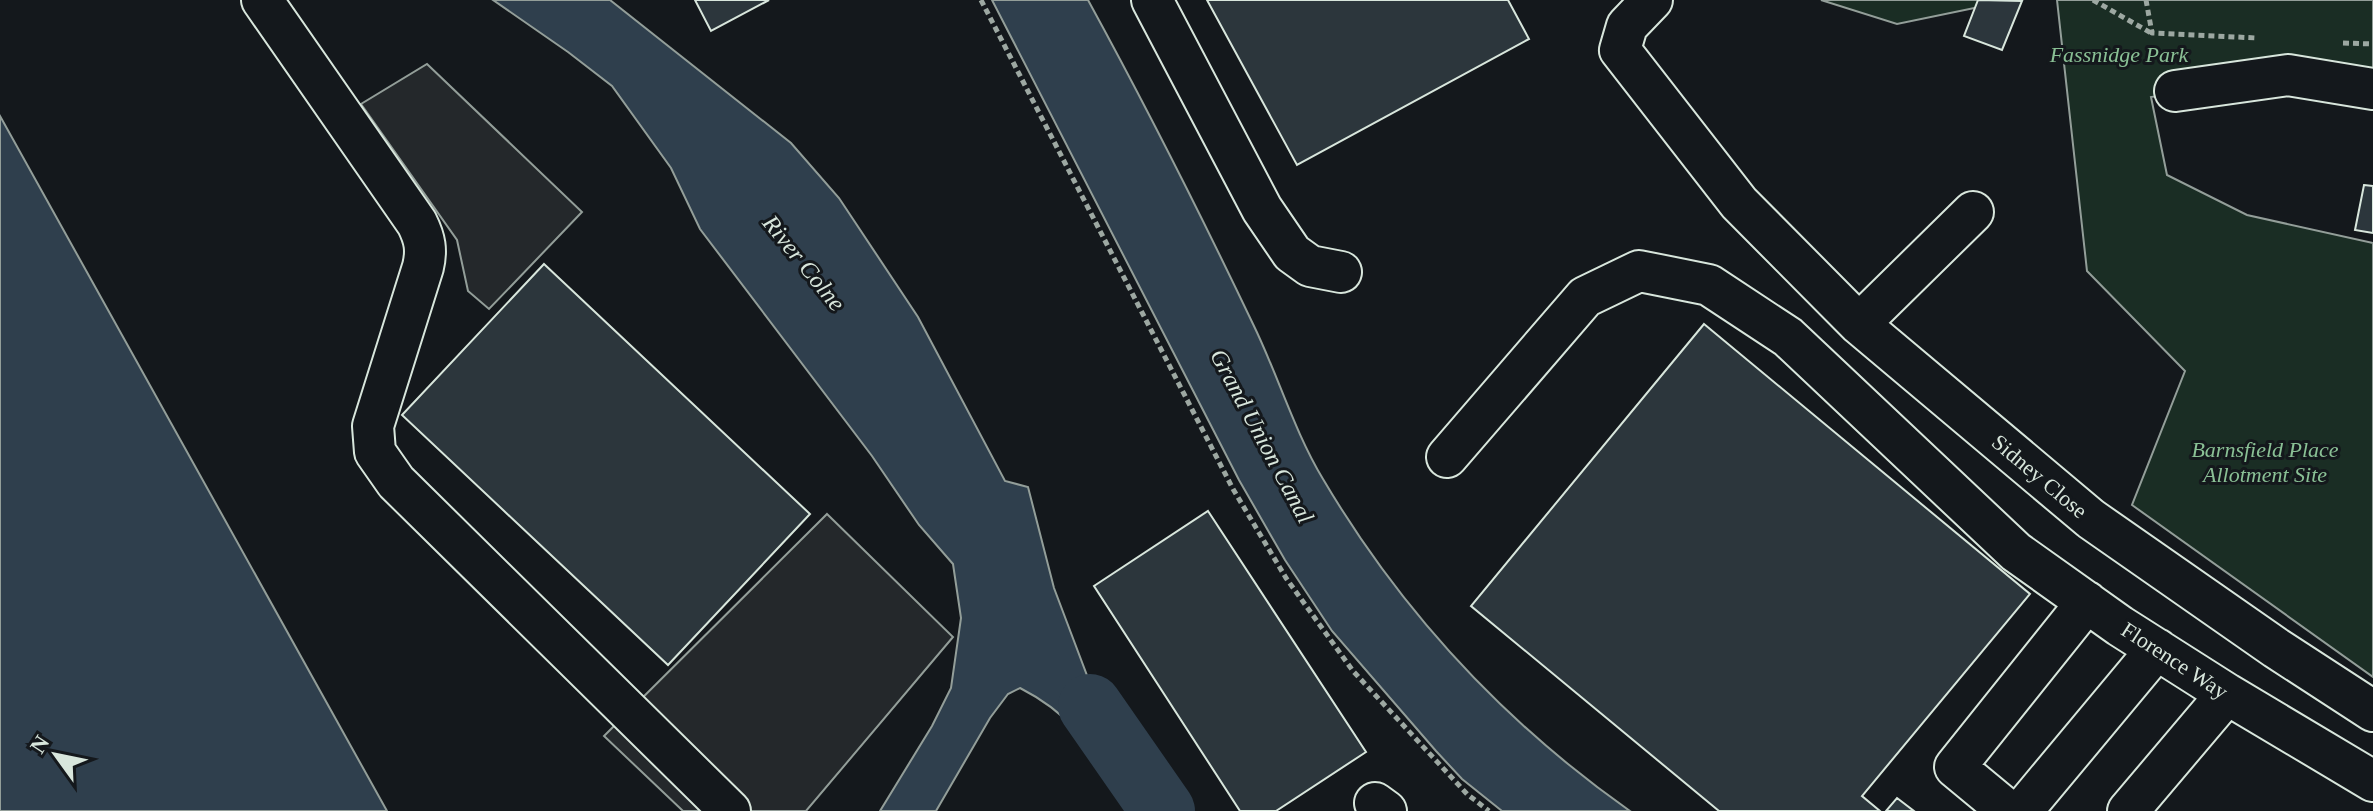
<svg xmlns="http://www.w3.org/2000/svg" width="2373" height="811" viewBox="0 0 2373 811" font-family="Georgia,serif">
	<rect width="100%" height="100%" fill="#14181c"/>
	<!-- green -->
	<path fill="#1a2d24" stroke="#939e99" stroke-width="2" d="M1821 0H2013L1897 24Z
		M2057 0H2373V84L2209 88 2151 97 2167 175 2247 215 2373 243V677L2132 505 2185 371 2087 271Z"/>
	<!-- parking -->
	<path fill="#24282b" stroke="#939e99" stroke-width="2" d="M427 64 582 212 489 309 468 291 457 240 361 104Z
		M827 514 953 637 806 811H683L604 736Z"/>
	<!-- water -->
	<path fill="#2f3f4d" stroke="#939e99" stroke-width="2" d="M493 0H610L791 143 839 198 918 317 1005 481 1028 487 1054 588 1088 678 1114 712 1152 771 1119 790C1089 744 1071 714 1020 688L1008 694 990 718 936 811H880L932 726 951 688 961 618 953 564 919 525 872 456 700 229 671 168 612 86 568 52Z
		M992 0H1088C1146 106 1201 215 1253 324 1278 375 1294 431 1323 479 1401 611 1505 723 1630 811H1502L1462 779 1436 751 1332 631 1285 560 1239 480Z
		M0 116 387 811H0Z"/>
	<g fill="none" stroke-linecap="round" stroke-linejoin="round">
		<!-- river -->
		<path stroke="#2f3f4d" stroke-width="64" d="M1090 706 1163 811"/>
	</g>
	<!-- building -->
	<path fill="#2c363c" stroke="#d8e6dc" stroke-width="2" d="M695 0H769L711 31Z
		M1207 0H1508L1529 39 1297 165Z
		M1978 0 2022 1 2002 50 1964 36Z
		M2364 185 2373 186V233L2355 230Z
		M544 264 810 514 668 665 402 415Z
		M1704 324 2030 594 1862 796 1880 811H1719L1471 606Z
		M1208 511 1366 752 1276 811H1240L1094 586Z
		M1897 798 1914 811H1886Z"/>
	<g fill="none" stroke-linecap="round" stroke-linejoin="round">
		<!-- minor casing -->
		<g stroke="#d8e6dc" stroke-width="44">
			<path id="minor" d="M262 0 417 223C425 239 427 250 423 267L373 426 375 452 396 482 730 811
				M1152 0 1262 209 1292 253 1310 266 1341 272
				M1652 0 1627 26 1620 50 1739 203 1859 324 2091 519 2276 648 2373 711
				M2175 91 2288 75 2373 89
				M1859 324 1973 212
				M1447 457 1585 297 1639 271 1709 285 1788 337 2016 552 2120 626 2227 694 2373 781
				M1375 803 1386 811
				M2008 811 1955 767 2087 602
				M2022 811 2157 649
				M2128 811 2227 694"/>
		</g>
		<!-- path -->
		<path stroke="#9da8a2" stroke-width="5" stroke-dasharray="6 4" stroke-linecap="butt" d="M981 0 1233 489 1286 578 1353 671 1467 794 1489 811
			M2093 0 2151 33
			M2146 0 2152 33 2257 38
			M2343 43 2373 44"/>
		<!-- minor -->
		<use href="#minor" stroke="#14181c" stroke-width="40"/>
	</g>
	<g text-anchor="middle" stroke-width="6" stroke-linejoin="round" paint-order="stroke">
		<!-- park labels -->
		<g font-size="22" font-style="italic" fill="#8ac095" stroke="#14181c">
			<text x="2119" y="62">Fassnidge Park</text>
			<text x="2265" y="457">Barnsfield Place<tspan x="2265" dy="25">Allotment Site</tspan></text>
		</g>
		<!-- street labels -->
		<g font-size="22" fill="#d8e6dc" stroke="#14181c">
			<text transform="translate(2040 476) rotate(40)" y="8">Sidney Close</text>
			<text transform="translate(2175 660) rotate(33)" y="8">Florence Way</text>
		</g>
		<!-- water labels -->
		<g font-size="24" font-style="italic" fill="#d8e6dc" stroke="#14181c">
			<text transform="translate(804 263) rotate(51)" y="8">River Colne</text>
			<text transform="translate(1262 436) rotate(62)" y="8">Grand Union Canal</text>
		</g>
	</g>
	<!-- north arrow -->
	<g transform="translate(56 755) rotate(303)" stroke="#14181c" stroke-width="6" paint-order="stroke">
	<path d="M0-6L14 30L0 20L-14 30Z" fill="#d8e6dc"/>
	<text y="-12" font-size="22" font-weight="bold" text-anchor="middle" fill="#d8e6dc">N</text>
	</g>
</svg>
